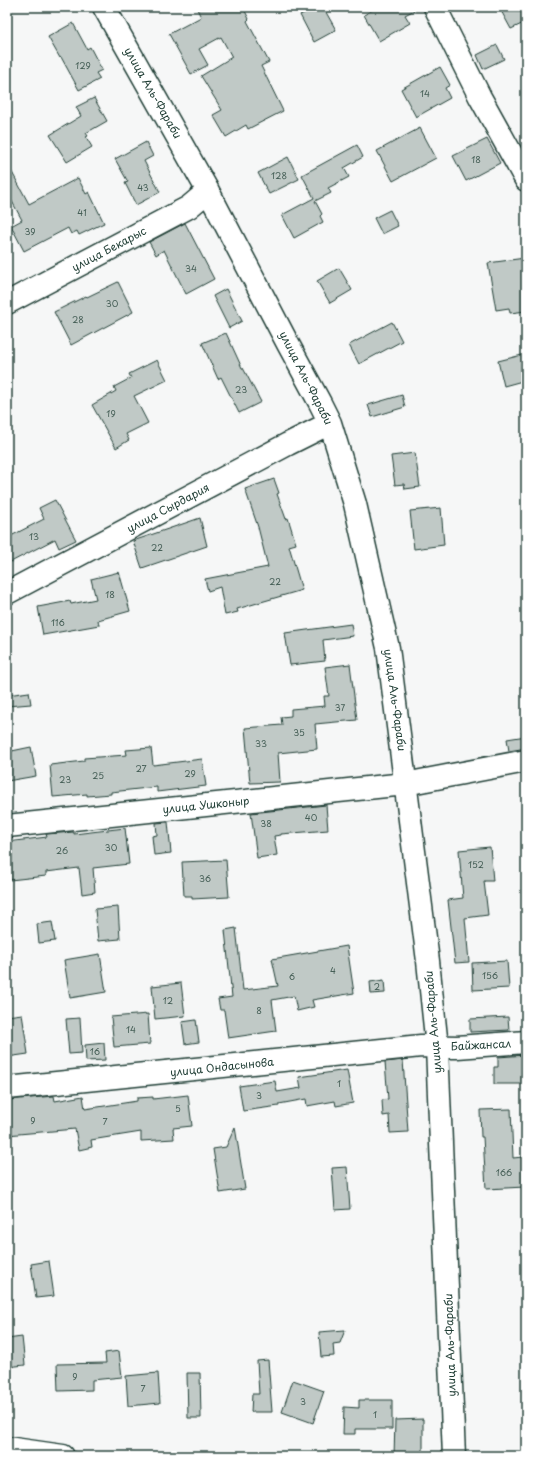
<svg xmlns="http://www.w3.org/2000/svg" width="533" height="1463" viewBox="0 0 533 1463" font-family="'Playpen Sans',sans-serif">
	<rect width="100%" height="100%" fill="#f6f7f7"/>
	<filter id="ink" filterUnits="userSpaceOnUse"><feTurbulence type="fractalNoise" baseFrequency=".025" numOctaves="2"/><feDisplacementMap in="SourceGraphic" scale="8" xChannelSelector="R" yChannelSelector="G"/><feConvolveMatrix kernelMatrix="1 2 1 2 8 2 1 2 1" color-interpolation-filters="sRGB"/></filter>
	<g filter="url(#ink)">
		<!-- building -->
		<path fill="#c0c9c6" stroke="#1f3d34" d="M196 7H243L249 19 247 21 269 62 261 66 283 111 248 129 246 125 226 137 213 115 222 110 201 76 232 57 221 37 199 49 208 65 191 74 169 34 201 17Z
			M316 7H323L336 30 314 42 300 15Z
			M377 7H420L405 15 410 23 379 41 364 15Z
			M499 7H526V22L511 29Z
			M73 23 87 49 90 47 102 70 96 73 100 79 79 90 61 57 60 58 48 37Z
			M497 45 504 59 483 69 477 55Z
			M440 67 450 85 445 88 450 98 416 117 401 89Z
			M94 98 107 121 86 133 88 136 86 137 92 147 67 162 50 135 81 116 76 107Z
			M420 128 436 158 393 181 377 151Z
			M487 139 500 163 466 181 453 156Z
			M146 142 153 156 144 161 160 192 136 205 125 183 128 182 115 159Z
			M357 145 363 157 344 168 349 177 328 188 331 193 315 201 322 214 320 216 323 222 294 238 282 215 314 198 302 175Z
			M288 157 299 179 269 194 258 173Z
			M7 163 29 204 78 178 86 194 89 192 104 223 79 235 77 231 71 234 68 228 24 251 11 226 22 220 7 192Z
			M390 210 398 226 382 234 374 218Z
			M185 223 214 279 186 294 164 250 156 255 149 242Z
			M525 258 526 273 523 274 526 290V311L510 313 509 308 496 310 488 263Z
			M339 268 352 290 330 303 317 281Z
			M118 282 133 312 71 345 54 312 86 296 87 297Z
			M226 289 242 321 229 328 213 296Z
			M392 322 402 341 359 364 349 345Z
			M226 333 242 368H243L261 402 239 413 221 377 218 379 202 343Z
			M526 354V380L504 386 498 361Z
			M157 360 167 380 134 396 148 423 126 434 129 440 116 448 92 405 116 391 114 387 131 378 129 374Z
			M402 395 405 407 372 417 368 405Z
			M415 453 420 487 405 489 404 484 395 485 391 456Z
			M274 479 279 493 277 494 286 519 288 518 296 544 289 546 302 590 237 609 238 612 225 615 220 587 208 591 205 579 268 567 258 527 245 489Z
			M55 500 76 540 59 548 55 539 7 564V538L44 519 39 508Z
			M441 508 444 545 414 549 410 511Z
			M200 518 207 546 142 568 133 541Z
			M119 572 130 611 98 620 99 625 43 635 38 607 70 601 71 604 96 599 91 579Z
			M351 624 353 636 323 640 325 661 290 665 285 633Z
			M350 664 357 720 315 724 317 749 278 753 280 782 250 783 245 728 282 725 281 717 291 716V709L325 706 324 696H329L325 667Z
			M29 692 31 704 7 706V695Z
			M526 736V748L509 751 507 739Z
			M31 747 36 776 7 781V752Z
			M151 748 153 765 202 759 206 786 157 792V787L111 792V794L87 796V794L53 797 50 765 84 761V758L127 755 126 750Z
			M326 805 328 830 281 834V835L274 836 277 855 257 858 251 813Z
			M168 822 171 853 154 855 152 836 157 835 156 823Z
			M125 828 129 864 93 868 95 892 82 894 79 868 46 872V876L10 880 7 858V842L47 837 46 834 74 832V834Z
			M490 847 493 881H484L488 915 465 918 469 962 455 963 448 900 463 898 459 850Z
			M226 860 229 897 192 899V896H184L182 862Z
			M118 907 120 939 98 941 95 909Z
			M52 922 55 941 39 943 37 924Z
			M236 928 243 990 278 986 272 959 347 946 354 993 312 1000 314 1007 297 1011 294 996 272 1000 276 1031 228 1038 224 1010H220L218 999 232 997 225 930Z
			M100 954 106 992 70 998 64 960Z
			M507 961 509 988 473 990 472 963Z
			M384 980 385 993 371 994 370 982Z
			M181 983 185 1016 155 1019 152 986Z
			M22 1014 28 1054 7 1057V1016Z
			M148 1014 150 1044 114 1047 111 1017Z
			M508 1017 509 1030 470 1032V1019Z
			M80 1018 82 1053 69 1054 66 1019Z
			M196 1020 199 1042 185 1044 182 1022Z
			M104 1043 105 1060 86 1061 85 1045Z
			M526 1055V1084H494V1067H498V1057Z
			M403 1060 408 1132 390 1133 389 1115 383 1116 382 1100 388 1099 385 1062Z
			M347 1070 353 1103 336 1106 335 1101 307 1106 306 1099 279 1104V1106L243 1111 239 1086 275 1081 277 1092 301 1088 299 1077Z
			M188 1095 192 1126 173 1128 174 1139 141 1141V1132L91 1140 92 1147 79 1150 75 1129 7 1135V1100L54 1096 55 1101 83 1096 85 1109 137 1101V1098L153 1097V1099Z
			M511 1109 513 1158 523 1157 525 1187 486 1189 483 1137H481L480 1110Z
			M235 1127 245 1189 220 1193 213 1149 226 1147Z
			M347 1167 350 1209 335 1210 332 1168Z
			M49 1261 54 1296 36 1298 31 1264Z
			M345 1330 340 1343 333 1344 334 1356 321 1357 319 1332Z
			M22 1337 25 1365 7 1367V1339Z
			M119 1351 122 1377 92 1380V1390L58 1391 57 1364 106 1363 105 1353Z
			M268 1360 272 1412H251L252 1394H259L257 1361Z
			M158 1373 160 1403 128 1406 126 1376Z
			M187 1373H200L201 1418H188Z
			M293 1380 324 1391 313 1423 282 1412Z
			M359 1400H392V1429H355V1434H343L344 1407 359 1408Z
			M423 1419V1456H394L395 1420Z"/>
		<g fill="none" stroke-linecap="round" stroke-linejoin="round">
			<!-- minor casing -->
			<g stroke="#1f3d34" stroke-width="25">
				<path id="minor" d="M104 7 208 191 288 344 320 403 330 423 355 504 388 648 428 961 437 1047 454 1456
					M435 7 480 97 526 180
					M7 303 189 207 208 191
					M7 593 288 444 330 423
					M7 826 405 784 526 761
					M7 1088 421 1046 457 1047 526 1042
					M7 1448 63 1456"/>
			</g>
			<!-- minor -->
			<use href="#minor" stroke="#fff" stroke-width="22"/>
		</g>
	</g>
	<g text-anchor="middle" stroke-width="3" stroke-linejoin="round" paint-order="stroke">
		<!-- number labels -->
		<g font-size="9" fill="#476058">
			<text x="83" y="69">129</text>
			<text x="425" y="97">14</text>
			<text x="476" y="163">18</text>
			<text x="279" y="179">128</text>
			<text x="143" y="191">43</text>
			<text x="82" y="216">41</text>
			<text x="30" y="235">39</text>
			<text x="191" y="272">34</text>
			<text x="112" y="307">30</text>
			<text x="78" y="323">28</text>
			<text x="241" y="393">23</text>
			<text x="111" y="417">19</text>
			<text x="34" y="540">13</text>
			<text x="157" y="551">22</text>
			<text x="275" y="585">22</text>
			<text x="110" y="598">18</text>
			<text x="58" y="626">116</text>
			<text x="340" y="711">37</text>
			<text x="299" y="736">35</text>
			<text x="261" y="747">33</text>
			<text x="141" y="772">27</text>
			<text x="190" y="777">29</text>
			<text x="98" y="779">25</text>
			<text x="65" y="783">23</text>
			<text x="311" y="821">40</text>
			<text x="266" y="827">38</text>
			<text x="111" y="851">30</text>
			<text x="62" y="854">26</text>
			<text x="476" y="868">152</text>
			<text x="205" y="882">36</text>
			<text x="333" y="974">4</text>
			<text x="490" y="979">156</text>
			<text x="292" y="980">6</text>
			<text x="377" y="990">2</text>
			<text x="168" y="1004">12</text>
			<text x="259" y="1014">8</text>
			<text x="131" y="1033">14</text>
			<text x="95" y="1055">16</text>
			<text x="339" y="1087">1</text>
			<text x="259" y="1099">3</text>
			<text x="178" y="1112">5</text>
			<text x="33" y="1124">9</text>
			<text x="105" y="1125">7</text>
			<text x="504" y="1176">166</text>
			<text x="75" y="1380">9</text>
			<text x="143" y="1392">7</text>
			<text x="303" y="1405">3</text>
			<text x="375" y="1418">1</text>
		</g>
		<!-- street labels -->
		<g font-size="11" fill="#1f3d34" stroke="#fff">
			<text transform="translate(153 93) rotate(60)" y="4">улица Аль-Фараби</text>
			<text transform="translate(109 249) rotate(-28)" y="4">улица Бекарыс</text>
			<text transform="translate(306 378) rotate(63)" y="4">улица Аль-Фараби</text>
			<text transform="translate(168 508) rotate(-28)" y="4">улица Сырдария</text>
			<text transform="translate(395 700) rotate(82)" y="4">улица Аль-Фараби</text>
			<text transform="translate(206 805) rotate(-6)" y="4">улица Ушконыр</text>
			<text transform="translate(433 1022) rotate(-95)" y="4">улица Аль-Фараби</text>
			<text transform="translate(481 1045) rotate(-3)" y="4">Байжансал</text>
			<text transform="translate(222 1067) rotate(-6)" y="4">улица Ондасынова</text>
			<text transform="translate(450 1345) rotate(-92)" y="4">улица Аль-Фараби</text>
		</g>
	</g>
	<!-- margin -->
	<rect width="533" height="1463" fill="none" stroke="#fff" stroke-width="24"/>
	<rect x="12" y="12" width="509" height="1439" fill="none" stroke="#1f3d34" stroke-width="1.5" filter="url(#ink)"/>
</svg>
